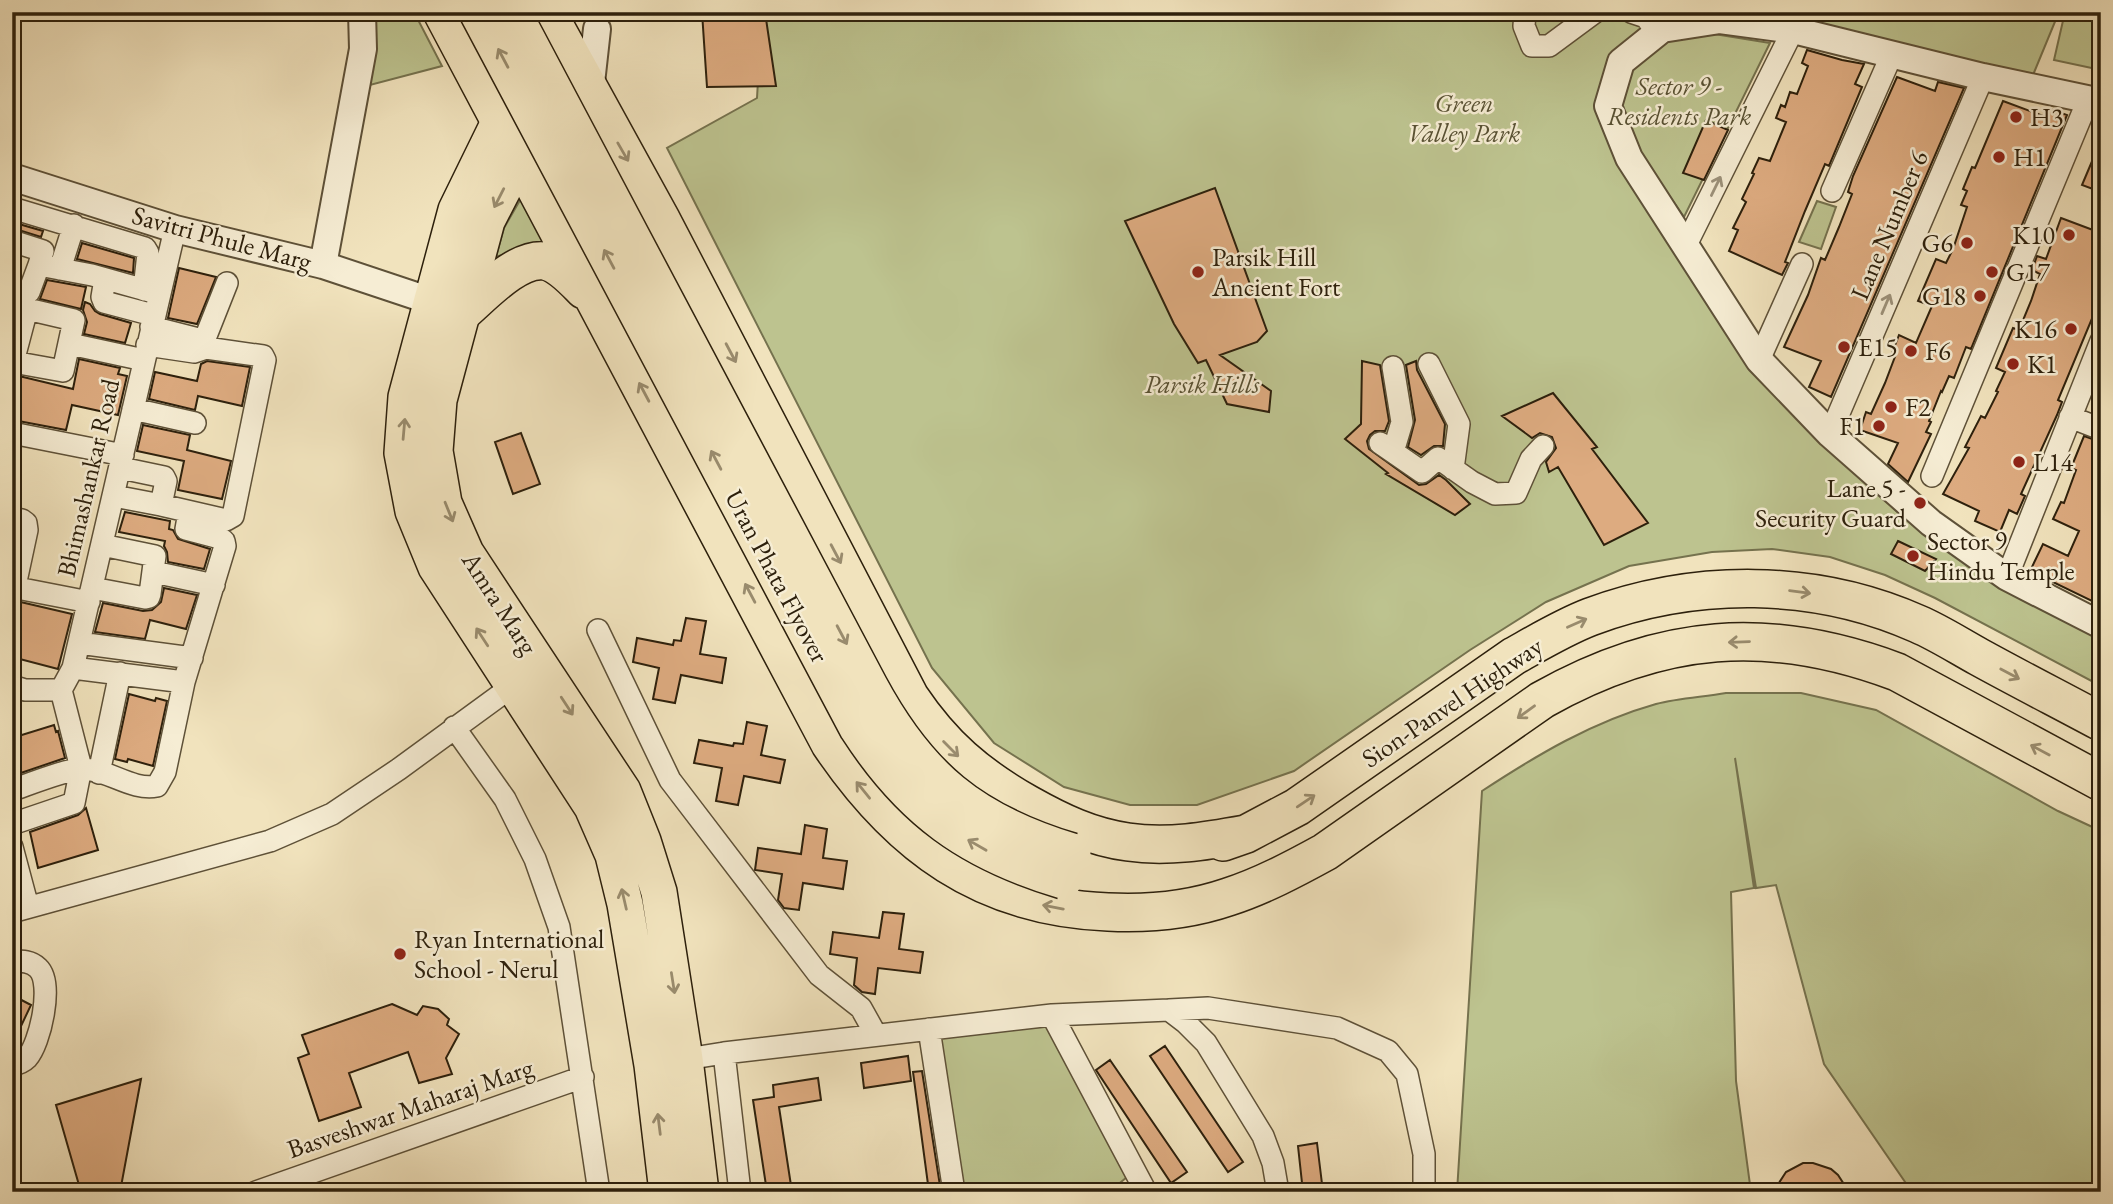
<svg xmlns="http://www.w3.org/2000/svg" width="2113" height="1204" viewBox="0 0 2113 1204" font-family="'EB Garamond',serif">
	<rect width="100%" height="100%" fill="#f1e3bd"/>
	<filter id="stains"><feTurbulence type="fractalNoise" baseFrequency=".00286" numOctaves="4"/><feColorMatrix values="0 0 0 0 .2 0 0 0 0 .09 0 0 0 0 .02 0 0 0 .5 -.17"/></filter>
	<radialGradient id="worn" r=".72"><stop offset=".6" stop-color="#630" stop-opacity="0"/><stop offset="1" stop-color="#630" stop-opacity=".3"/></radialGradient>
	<!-- green -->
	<path fill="#bdc38f" stroke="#75724e" stroke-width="2" d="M370 12H414L442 66 370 85 372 47Z
		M762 12H1705L1657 20 1617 51 1624 86 1633 64 1663 40 1708 33 1770 43 1684 217 1648 165 1682 259 1752 364 1824 443 1906 520 2101 620V686L1935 598 1885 575 1830 557 1772 549 1712 552 1629 566 1546 602 1470 650 1294 771 1197 805H1130L1064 787 994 743 932 668 667 148 757 98Z
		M1737 12H2059L2033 75Z
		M2065 12H2101V70L2054 60Z
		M523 195 550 245 524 247 496 257 504 228Z
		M1817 201 1836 207 1821 249 1799 242Z
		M1726 693H1801L1876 710 2058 811 2101 831V1192H1912L1824 1064 1776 885 1756 888 1735 758 1754 888 1731 892 1736 1081 1751 1192H1457L1482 791C1537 755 1592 722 1656 704 1678 698 1703 697 1726 693Z
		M1047 1024 1127 1177 1109 1192H961L936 1039Z"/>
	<!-- building -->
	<path fill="#ddab80" stroke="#2d200c" stroke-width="2" d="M702 12H765L776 86 707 87Z
		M1807 50 1842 60 1864 64 1855 84 1862 87 1829 166 1825 164 1805 211 1785 262 1788 263 1782 275 1729 251 1738 230 1733 228 1746 202 1742 199 1754 174 1752 173 1759 158 1770 161 1786 122 1776 118 1781 105 1785 107 1790 92 1797 94 1808 66 1802 63Z
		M1897 77 1935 91 1938 82 1964 88 1831 397 1809 387 1821 361 1784 347 1808 295 1821 258 1825 260 1839 227 1852 194 1848 192 1853 176Z
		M2003 101 2046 117 2050 109 2067 115 1971 349 1966 347 1954 378 1949 376 1942 392 1941 391 1929 421 1931 422 1926 432 1931 434 1908 482 1888 464 1898 443 1860 430 1866 412 1871 414 1885 383 1896 354 1892 353 1899 335 1916 343 1932 306 1918 301 1936 259 1946 263 1953 249 1967 207 1961 205 1967 191 1963 189 1972 167 1975 168Z
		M1706 120 1728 130 1704 180 1683 173Z
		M2101 140V192L2082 185Z
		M1215 188 1267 331 1257 342 1220 355 1271 391 1269 412 1227 404 1206 360 1198 363 1174 324 1125 221Z
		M2061 218 2101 233V297L2058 400 2062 402 2057 415 2021 494 2025 496 2017 514 2009 510 2000 532 1975 521 1979 511 1943 494 1969 448 1965 447 1981 416 1985 418 1998 392 1996 391 2005 372 1996 368 2013 328 2019 330 2031 301 2040 274 2032 270 2037 256 2046 259Z
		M12 222 43 231 41 237 12 228Z
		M82 243 134 258 133 273 77 259Z
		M179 268 216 277 197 324 168 318Z
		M47 280 86 287 81 309 40 299Z
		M85 302 90 304 95 311 100 314 131 323 125 343 84 334 87 322 83 310Z
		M79 359 120 368 118 374 127 376 118 415 72 405 66 430 13 420 19 395 12 394V377L19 376 73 389Z
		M207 361 250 367 242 406 198 396 195 410 149 399 155 372 197 381 201 364Z
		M1362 361 1380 365 1389 421 1385 431H1375L1370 435 1367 441 1369 449 1419 485 1426 484 1439 475 1446 480 1470 504 1455 515 1386 474 1388 473 1345 439 1361 424Z
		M1416 361 1417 370 1445 424 1443 446H1434L1421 455 1408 447 1415 420 1406 365Z
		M1553 393 1597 447 1592 449 1648 523 1604 545 1558 467 1549 472 1546 462 1556 448 1552 437 1540 433 1532 438 1502 416Z
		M143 425 190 435 187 450 231 461 222 499 178 490 184 461 137 451Z
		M521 433 540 484 513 494 495 442Z
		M2084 436 2101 442V587L2094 602 2030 571 2043 544 2068 556 2079 531 2053 519 2061 502 2064 503 2076 470 2071 468Z
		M125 512 170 521 169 529 173 530 178 539 210 549 204 569 168 562 167 552 164 546 165 541 119 532Z
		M1898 541 1936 559 1925 571 1891 554Z
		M164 588 197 595 186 629 150 620 145 639 95 632 103 603 143 611 152 610 161 602Z
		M12 600 72 614 58 669 12 657Z
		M686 618 706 621 700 654 726 658 722 683 681 675 675 703 653 699 659 668 633 662 637 638 673 645 674 640 681 641Z
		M129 694 155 701 156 698 167 701 153 766 128 759 127 762 115 759Z
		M747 722 767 726 761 755 785 760 780 783 744 776 738 805 716 801 722 768 694 763 699 740 733 746 734 743 743 744Z
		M54 725 56 732 58 731 65 758 12 776V738Z
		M86 808 98 850 38 868 30 832 78 815Z
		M805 825 827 829 823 858 847 861 843 889 803 883 799 910 784 908 778 900 782 874 755 870 758 848 801 854Z
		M883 912 904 914 899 949 923 952 920 973 878 968 875 994 862 992 854 985 857 958 830 954 833 932 879 938Z
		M12 995 31 1005 12 1045Z
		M392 1004 417 1015 423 1006 438 1009 449 1019 447 1025 459 1034 446 1058 452 1074 419 1083 408 1052 349 1073 361 1107 319 1121 298 1058 309 1054 302 1035Z
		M1165 1046 1243 1162 1228 1172 1150 1056Z
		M908 1056 911 1081 864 1088 861 1063Z
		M1110 1060 1187 1172 1171 1183 1096 1070Z
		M922 1071 941 1192H929L913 1072Z
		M818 1078 821 1100 779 1107 792 1192H767L753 1100 774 1097 773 1085Z
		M141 1079 120 1192H81L56 1105Z
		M1317 1143 1323 1192H1303L1298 1146Z
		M1803 1163H1813L1831 1169 1838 1175 1849 1192H1773L1786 1172Z"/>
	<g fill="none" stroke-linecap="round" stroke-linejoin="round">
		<!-- minor casing -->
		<g stroke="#5e5138" stroke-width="24">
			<path id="minor" d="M1525 12 1524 26 1532 46H1549L1595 12
				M1631 12 1646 17 1657 33
				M1832 191 1892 54
				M12 208 145 248 148 253 144 290
				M12 241 43 251 39 265
				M1685 247 1793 30
				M60 269 74 225
				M105 279 102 297 104 302 153 315
				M29 292 39 265 92 275 156 293
				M151 327 202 340 206 336 227 283
				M70 344 144 360
				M1759 360 1802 264
				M12 364 13 362 27 309 74 320 63 371 13 362
				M1429 364 1459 424 1453 469
				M133 409 195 423
				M2070 417 2101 429
				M12 433 123 455
				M1830 434 1983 77
				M1380 443 1422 472 1438 458 1472 482 1495 494 1516 493 1531 459 1543 446
				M1393 452 1402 422 1393 367
				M121 468 164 477 166 481 161 505 226 520 233 516 265 360 263 356 256 355 206 348 194 352 147 345
				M1932 476 2088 100
				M114 496 161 505
				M12 518 22 520 26 523 27 530 15 586
				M154 572 214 585
				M2007 577 2101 341
				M12 587 89 602
				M92 588 145 598 149 597 150 594 155 556 102 545
				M598 630 670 780 819 975 861 1008 876 1035
				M79 643 192 658
				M73 668 184 682
				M12 686 25 690H61L73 668 175 229
				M454 727 505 799 535 859 559 927 599 1192
				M99 773 120 673
				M12 790C27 785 70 768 82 769 109 769 131 791 157 786L165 772 184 682 225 546 224 541 220 538 186 529 189 512
				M12 824 74 803 81 768 61 690
				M12 847 28 907
				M12 912 270 841 332 814 399 769 514 685
				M12 961C22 961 31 961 38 968 54 983 40 1044 27 1058 23 1062 18 1064 12 1065
				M1169 1010 1208 1008 1337 1028 1388 1051 1407 1074 1424 1154V1192
				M1052 1015 1146 1192
				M929 1029 954 1192
				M724 1053 740 1192
				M674 1061 724 1053 1052 1015 1169 1010 1186 1023 1206 1043 1263 1136 1273 1163 1278 1192
				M256 1192 583 1077"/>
		</g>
		<!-- tertiary casing -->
		<g stroke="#5e5138" stroke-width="30">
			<path id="tertiary" d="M590 92 597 29
				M2101 102 1983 77 1793 30 1720 20 1662 29 1621 62 1608 106 1629 158 1759 360 1830 434 1931 523 2007 577 2101 625
				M12 177 175 229 323 265 431 301
				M323 265 363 49 362 12"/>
		</g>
		<!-- trunk casing -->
		<g stroke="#2d200c" stroke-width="38">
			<path id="trunk" d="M520 103 500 120 456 210 406 397 402 453 413 511 436 567 592 807 613 855 625 904 652 1065 667 1192
				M536 142 520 157 487 221 439 400 435 451 444 503 466 553 623 791 643 841 659 892 685 1059 701 1192"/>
		</g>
		<!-- motorway casing -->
		<g stroke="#2d200c" stroke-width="40">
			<path id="motorway" d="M442 12 830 744C899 846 982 907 1108 912 1148 914 1190 910 1228 897 1262 886 1294 869 1325 852L1542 700C1661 633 1769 624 1897 672L2101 782
				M547 12 662 221 910 697C943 746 977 775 1028 804 1060 822 1091 837 1128 842 1167 848 1207 841 1246 834
				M463 312C483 295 517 257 545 261 560 264 574 280 584 290
				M1223 842 1246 834 1297 807 1514 656C1539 642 1564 627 1590 617 1695 578 1815 578 1918 624 1939 633 1959 646 1979 657 2019 679 2060 700 2101 722"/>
		</g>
		<!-- minor -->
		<use href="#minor" stroke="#f6edd4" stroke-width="21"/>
		<!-- tertiary -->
		<use href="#tertiary" stroke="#f6edd4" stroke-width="26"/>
		<!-- trunk -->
		<use href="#trunk" stroke="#f1e3bd" stroke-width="35"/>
		<!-- motorway -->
		<use href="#motorway" stroke="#f1e3bd" stroke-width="37"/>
		<!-- motorway-bridge casing -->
		<g stroke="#2d200c" stroke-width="40" stroke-linecap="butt">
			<path id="motorway-bridge" d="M478 12 858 728C911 810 969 852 1063 880
				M512 12 869 686C918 777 972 822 1072 852"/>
		</g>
		<!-- motorway-bridge -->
		<use href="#motorway-bridge" stroke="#f1e3bd" stroke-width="37"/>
	</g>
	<!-- one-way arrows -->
	<defs><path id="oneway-shaft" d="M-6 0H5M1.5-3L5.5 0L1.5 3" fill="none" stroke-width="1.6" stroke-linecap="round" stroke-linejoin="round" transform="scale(1.75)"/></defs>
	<g stroke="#998b6d">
		<use href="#oneway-shaft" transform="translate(503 58) rotate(-118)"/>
		<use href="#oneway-shaft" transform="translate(623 152) rotate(60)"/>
		<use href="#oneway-shaft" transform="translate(499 198) rotate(117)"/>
		<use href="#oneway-shaft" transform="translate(609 259) rotate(-118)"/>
		<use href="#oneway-shaft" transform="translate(731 353) rotate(62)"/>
		<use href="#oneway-shaft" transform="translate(644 392) rotate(-118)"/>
		<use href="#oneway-shaft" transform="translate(404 429) rotate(-85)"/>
		<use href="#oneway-shaft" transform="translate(716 460) rotate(-118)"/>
		<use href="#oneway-shaft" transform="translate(449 512) rotate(68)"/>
		<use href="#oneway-shaft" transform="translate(836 554) rotate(62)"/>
		<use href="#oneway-shaft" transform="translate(1800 592) rotate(7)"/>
		<use href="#oneway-shaft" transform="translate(750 593) rotate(-118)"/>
		<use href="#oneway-shaft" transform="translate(1577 623) rotate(-24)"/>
		<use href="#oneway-shaft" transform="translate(842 635) rotate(62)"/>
		<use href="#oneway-shaft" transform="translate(482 637) rotate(-123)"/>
		<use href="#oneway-shaft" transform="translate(1739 642) rotate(178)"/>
		<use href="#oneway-shaft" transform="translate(2010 674) rotate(28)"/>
		<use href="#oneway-shaft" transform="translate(567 706) rotate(57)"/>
		<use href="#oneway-shaft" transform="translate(1526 712) rotate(144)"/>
		<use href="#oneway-shaft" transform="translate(951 749) rotate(45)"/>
		<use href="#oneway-shaft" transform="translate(2040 750) rotate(-152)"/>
		<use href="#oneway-shaft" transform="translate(863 790) rotate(-129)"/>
		<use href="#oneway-shaft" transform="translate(1306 801) rotate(-34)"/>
		<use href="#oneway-shaft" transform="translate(977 845) rotate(-150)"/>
		<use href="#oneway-shaft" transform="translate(624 899) rotate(-103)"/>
		<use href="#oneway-shaft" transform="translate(1053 907) rotate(-169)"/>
		<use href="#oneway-shaft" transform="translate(673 983) rotate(81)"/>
		<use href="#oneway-shaft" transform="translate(659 1124) rotate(-97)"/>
	</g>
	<g stroke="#9c917a">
		<use href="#oneway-shaft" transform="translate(1716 186) rotate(-64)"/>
		<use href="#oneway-shaft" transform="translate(1886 304) rotate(-67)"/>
	</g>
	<!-- markers -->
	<g fill="#8f2418" stroke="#f6edd4" stroke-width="2.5">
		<circle cx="2016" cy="117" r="7"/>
		<circle cx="1999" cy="157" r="7"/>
		<circle cx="2069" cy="235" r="7"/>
		<circle cx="1967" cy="243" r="7"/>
		<circle cx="1198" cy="272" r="7"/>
		<circle cx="1992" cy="272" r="7"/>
		<circle cx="1980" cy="296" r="7"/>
		<circle cx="2071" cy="329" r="7"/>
		<circle cx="1844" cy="347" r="7"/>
		<circle cx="1911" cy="351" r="7"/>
		<circle cx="2013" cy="364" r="7"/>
		<circle cx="1891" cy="407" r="7"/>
		<circle cx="1879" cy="426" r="7"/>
		<circle cx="2019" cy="462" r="7"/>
		<circle cx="1920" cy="503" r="7"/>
		<circle cx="1913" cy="556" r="7"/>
		<circle cx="400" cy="954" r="7"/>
	</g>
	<g text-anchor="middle" stroke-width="5" stroke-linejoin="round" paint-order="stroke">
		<!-- park labels -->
		<g font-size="26" font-style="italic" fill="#585133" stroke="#f6edd4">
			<text x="1679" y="95">Sector 9 -<tspan x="1679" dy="30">Residents Park</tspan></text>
			<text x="1464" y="112">Green<tspan x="1464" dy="30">Valley Park</tspan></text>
			<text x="1202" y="393">Parsik Hills</text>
		</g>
		<!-- poi labels -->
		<g font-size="26" fill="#2d200c" stroke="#f6edd4" text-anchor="start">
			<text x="2030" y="126">H3</text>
			<text x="2013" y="166">H1</text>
			<text x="2055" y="244" text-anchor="end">K10</text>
			<text x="1953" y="252" text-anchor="end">G6</text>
			<text x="1212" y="266">Parsik Hill<tspan x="1212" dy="30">Ancient Fort</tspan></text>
			<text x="2006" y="281">G17</text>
			<text x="1966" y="305" text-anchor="end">G18</text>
			<text x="2057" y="338" text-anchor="end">K16</text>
			<text x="1858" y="356">E15</text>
			<text x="1925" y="360">F6</text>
			<text x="2027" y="373">K1</text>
			<text x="1905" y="416">F2</text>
			<text x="1865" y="435" text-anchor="end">F1</text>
			<text x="2033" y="471">L14</text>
			<text x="1906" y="497" text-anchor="end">Lane 5 -<tspan x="1906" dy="30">Security Guard</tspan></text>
			<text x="1927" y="550">Sector 9<tspan x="1927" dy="30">Hindu Temple</tspan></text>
			<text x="414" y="948">Ryan International<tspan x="414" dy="30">School - Nerul</tspan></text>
		</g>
		<!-- street labels -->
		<g font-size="26" fill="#2d200c" stroke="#f6edd4">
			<text transform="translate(1889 225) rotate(-67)" y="9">Lane Number 6</text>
			<text transform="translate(222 238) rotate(15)" y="9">Savitri Phule Marg</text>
			<text transform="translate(88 478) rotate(-77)" y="9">Bhimashankar Road</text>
			<text transform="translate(777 576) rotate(62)" y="9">Uran Phata Flyover</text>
			<text transform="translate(500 603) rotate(57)" y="9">Amra Marg</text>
			<text transform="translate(1452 702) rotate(-34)" y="9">Sion-Panvel Highway</text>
			<text transform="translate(410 1108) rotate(-19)" y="9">Basveshwar Maharaj Marg</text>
		</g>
	</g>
	<!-- margin -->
	<rect width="2113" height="1204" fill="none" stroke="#f1e3bd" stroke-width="42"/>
	<rect x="14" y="14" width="2085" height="1176" fill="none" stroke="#2d200c" stroke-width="3.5"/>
	<rect x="21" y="21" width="2071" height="1162" fill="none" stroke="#2d200c" stroke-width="2"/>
	<rect width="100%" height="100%" filter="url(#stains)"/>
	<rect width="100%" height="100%" fill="url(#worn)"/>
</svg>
